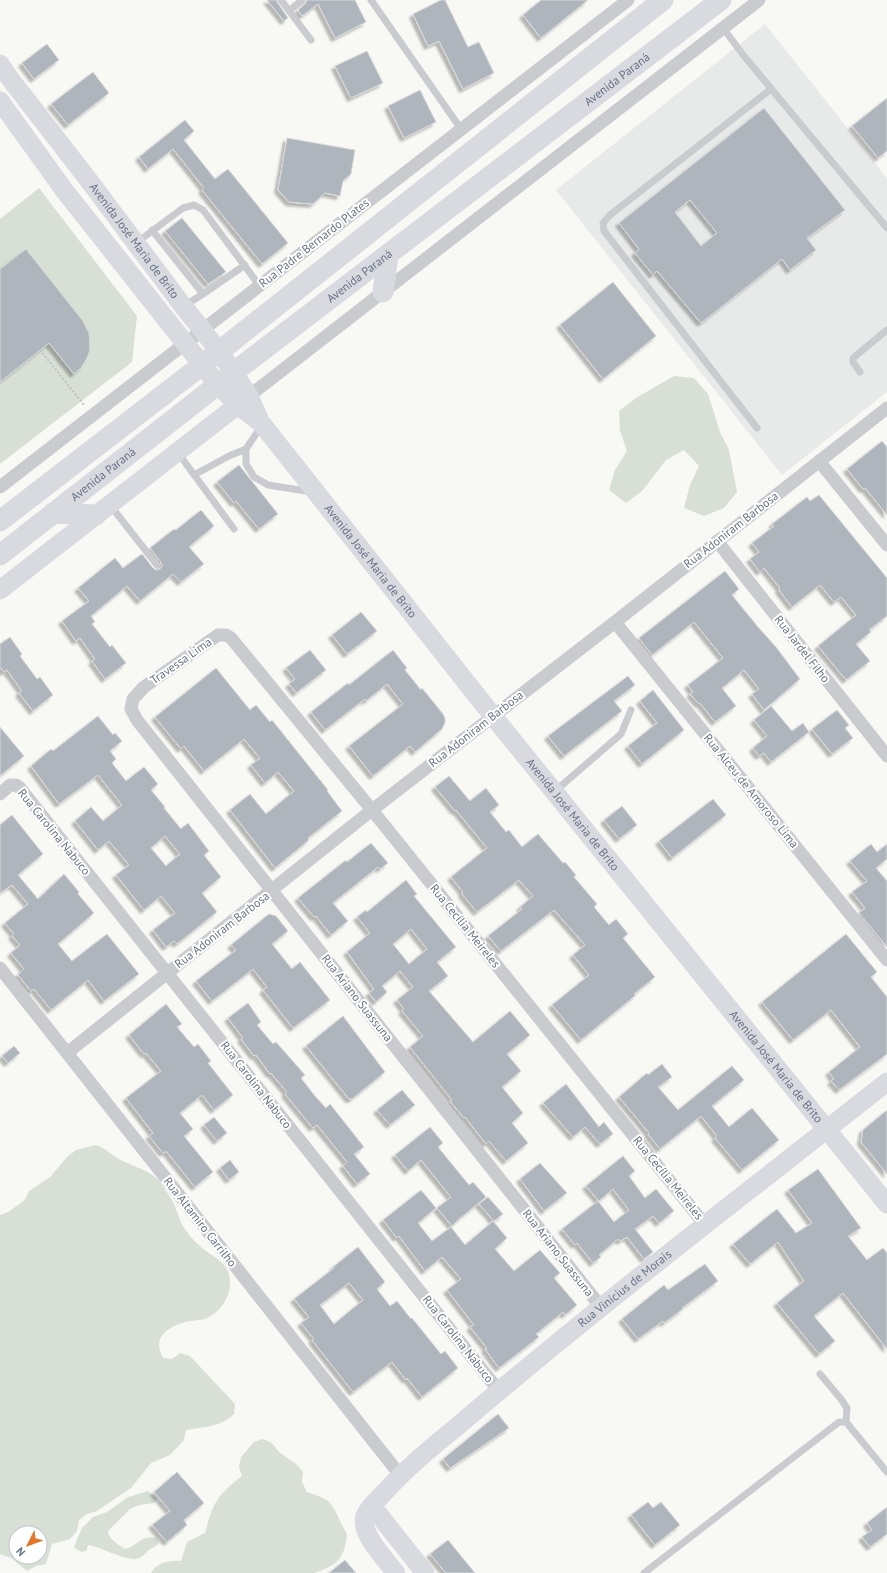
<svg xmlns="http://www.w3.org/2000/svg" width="887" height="1573" viewBox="0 0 887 1573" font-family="'PT Sans',sans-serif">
	<defs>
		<filter id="shadow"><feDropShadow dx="-3.5" dy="3.5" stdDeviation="1" flood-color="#0004"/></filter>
	</defs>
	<rect width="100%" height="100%" fill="#f8f8f5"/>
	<!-- built -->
	<path fill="#e8e9e9" d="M765 24 887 178V392L782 475 556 190Z"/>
	<!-- green -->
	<path fill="#d8e0d6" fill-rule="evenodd" d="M39 188 137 316 132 362 0 464V219Z
		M674 376 694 378 708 394 720 432 729 450 737 492 724 508 704 516 684 508 690 485 699 466 684 450 666 460 642 491 626 503 609 490 615 470 627 451 620 431 619 411 636 398Z
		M95 1145C106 1148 104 1150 113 1155 127 1166 149 1168 160 1182 165 1188 169 1196 173 1202 178 1212 180 1224 187 1232 191 1238 197 1243 202 1248 216 1259 230 1263 230 1283 230 1291 227 1299 222 1306 218 1311 212 1316 205 1319 199 1321 191 1320 185 1322 166 1328 152 1338 163 1358L172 1359 180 1353 190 1356 235 1404 234 1414C221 1427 204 1427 186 1430L184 1440 170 1455 151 1463 131 1488 97 1511 87 1514 79 1520 77 1531 70 1539 52 1544 46 1564 36 1566 27 1571 11 1558 0 1554V1215L8 1212 25 1200 29 1191 50 1177 67 1157 76 1150ZM16 1533H40V1557H16Z
		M263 1439 272 1443 279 1452 296 1464 303 1472 302 1482 307 1492C312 1494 320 1496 325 1499 335 1504 340 1524 347 1534 345 1558 337 1566 314 1573H151C158 1562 169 1560 181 1561L187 1542 205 1533C213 1503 217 1495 242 1476L239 1467 241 1457 254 1442Z
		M148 1491 156 1498 155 1503 139 1505 130 1509 108 1531C109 1540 118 1544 125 1549 138 1546 141 1534 157 1538L159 1543C156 1547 153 1547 149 1550 146 1553 143 1556 139 1558 129 1563 102 1547 88 1545L87 1550 82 1552 77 1550 74 1547 82 1528 93 1517 107 1512 128 1497Z"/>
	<!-- building -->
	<path fill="#aeb5bc" stroke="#d9dad8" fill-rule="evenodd" filter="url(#shadow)" d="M267 0H276L288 18 284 21Z
		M307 0H355L366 22 335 38 318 4 302 16 298 10 305 4Z
		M441 0H445L468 47 479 42 494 73 463 89 439 41 428 46 413 14Z
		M541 0H588L541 38 523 15Z
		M47 44 59 60 34 79 22 63Z
		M367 51 383 83 351 98 335 66Z
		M93 72 109 93 68 125 51 104Z
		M420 90 436 122 404 138 388 106Z
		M887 98V151L878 158 852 126Z
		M764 108 845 210 807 238 816 250 790 270 782 259 701 323 657 271 653 275 635 253 639 249 619 223ZM690 200 717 233 701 246 675 212Z
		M185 120 194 131 184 140 215 179 228 169 288 243 262 264 202 190 204 188 173 149 148 169 139 157Z
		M287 138 355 150 351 174 343 181 340 196 325 193 313 204 289 202 278 190Z
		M182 218 226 272 208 284 165 231Z
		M26 249 83 321 89 333 90 350 87 358 81 368 74 374 49 343 0 382V269Z
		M613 282 656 336 603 379 560 325Z
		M882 441 887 447V515L865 488 863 489 847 469Z
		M239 465 278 514 259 529 236 501 234 503 217 482Z
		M819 495 887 578V616L869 630 871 632 856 644 870 661 846 680 818 646 856 615 841 597 834 602 820 585 792 607 779 590 780 588 764 568 760 572 750 559 759 552 752 543 774 526 772 524 807 497 810 501Z
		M201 510 214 526 189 547 204 564 181 582 173 574 140 601 127 586 91 616 95 622 92 624 110 647 112 645 126 663 105 679 92 661 95 659 80 638 76 641 62 621 89 601 78 588 115 558 123 568 142 554 153 568 156 570 160 569 162 566 161 562 150 548 174 529 176 530Z
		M725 571 739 589 732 595 758 627 776 647 800 679 764 710 752 694 759 689 744 670 722 688 736 706 715 722 700 703 699 704 690 694 693 692 688 685 723 658 694 622 652 655 639 638Z
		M361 612 377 631 347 654 332 635Z
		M10 637 22 654 20 656 37 679 40 677 53 695 33 711 19 693 22 691 7 670 4 672 0 667V644Z
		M310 650 326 670 296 693 289 684 295 679 286 668Z
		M393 650 407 668 405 670 421 690 422 688 443 714 445 718V723L442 729 415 752 410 746 373 776 349 746 403 704 387 684 366 701 365 699 325 730 311 712 348 683 349 685Z
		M216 668 250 710 256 705 270 722 272 720 328 790 327 791 342 811 308 838 309 840 275 868 230 810 250 794 266 814 294 791 278 772 265 783 251 765 260 758 244 739 204 771 184 746 181 749 155 717Z
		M628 676 635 685 614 701 622 711 564 756 548 736Z
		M653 690 684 730 642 764 628 746 657 723 640 701Z
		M771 706 792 731 803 723 809 732 771 762 764 753 759 756 753 748 767 736 754 720Z
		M837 710 849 725 845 728 853 738 832 754 812 729Z
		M98 716 113 735 115 733 122 741 110 751 116 759 112 763 126 781 144 767 158 784 151 790 165 807 164 808 181 829 188 823 209 851 204 855 221 877 202 893 217 912 177 944 174 941 166 947 153 930 175 913 161 896 144 910 116 875 129 865 109 841 98 850 75 821 91 807 103 821 122 805 98 775 59 804 31 766 51 749 53 751ZM165 836 180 854 166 866 151 848Z
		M0 727 24 756 0 776Z
		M449 776 470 801 486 788 499 805 490 812 506 832 509 830 522 847 538 834 563 863 565 862 576 875 574 877 597 904 594 907 609 925 616 919 628 934 623 938 655 977 634 994 636 995 581 1040 552 1005 589 975 573 955 585 945 554 910 501 951 488 936 522 909 520 907 533 896 519 880 477 912 462 894 463 892 451 877 487 848 456 810 455 811 435 787Z
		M713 799 726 815 672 858 659 841Z
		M622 806 637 825 619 839 604 820Z
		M12 815 43 854 18 875 38 899 64 874 79 892 78 894 94 913 58 944 72 961 107 934 139 974 104 1001 88 980 51 1010 34 989 31 991 18 975 24 969 11 953 20 945 12 936 14 934 5 923 28 904 12 885 0 893V825Z
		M371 843 388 863 380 869 378 867 333 903 348 921 331 935 316 916 314 917 298 898 346 860 347 862Z
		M871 844 877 852 887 844V859L876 868 887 881V947L859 913 865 908 852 892 867 881 850 861Z
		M406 880 417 894 414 896 456 947 437 962 448 976 429 991 473 1042 510 1011 530 1035 507 1054 521 1071 502 1087 523 1113 512 1123 528 1143 506 1161 489 1141 486 1144 465 1117 464 1118 450 1101 452 1100 410 1047 423 1036 402 1011 404 1009 397 1000 413 987 400 971 382 986 387 992 376 1002 369 993 374 989 347 952 370 933 357 917 366 910 367 912ZM411 929 427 949 409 964 393 944Z
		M269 914 276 916 288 931 272 944 292 969 300 962 330 1000 293 1028 263 990 267 987 253 969 212 1001 196 981 236 950 231 945Z
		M846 934 877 972 871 977 887 997V1054L839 1090 831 1081 834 1079 829 1072 860 1047 831 1010 793 1040 762 1002Z
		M248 1003 261 1022 257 1025 273 1044 276 1042 305 1075 301 1078 315 1096 326 1108 330 1104 364 1147 354 1154 370 1174 357 1184 343 1166 347 1162 317 1125 313 1128 285 1094 287 1092 271 1073 270 1074 256 1055 254 1056 241 1039 243 1038 228 1018Z
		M166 1004 182 1024 177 1027 194 1047 198 1044 211 1061 208 1063 233 1095 214 1110 202 1095 180 1113 193 1129 184 1136 213 1172 195 1187 166 1151 163 1153 149 1136 153 1133 126 1098 161 1071 146 1053 144 1054 129 1035Z
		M343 1016 385 1072 352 1099H349L306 1046Z
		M14 1046 20 1053 8 1063 2 1056Z
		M662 1064 672 1077 658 1087 678 1110 732 1066 744 1080 712 1106 729 1127 752 1108 779 1140 742 1170 715 1138 717 1136 701 1116 660 1149 648 1134 649 1133 619 1097 647 1073 648 1075Z
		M566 1084 599 1127 604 1122 613 1134 600 1144 585 1127 573 1137 543 1103Z
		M402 1090 415 1105 390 1125 377 1110Z
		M887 1110V1174L861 1142 863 1130Z
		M214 1117 227 1133 217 1141 204 1125Z
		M430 1127 443 1143 438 1147 469 1185 473 1182 486 1197 459 1219 452 1226 437 1208 451 1197 421 1160 408 1171 395 1155Z
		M623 1156 635 1171 629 1176 645 1198 656 1189 674 1211 659 1223 653 1216 635 1229 653 1252 644 1259 627 1237 620 1241 618 1239 599 1255 601 1257 593 1263 577 1243 575 1245 562 1229 598 1201 614 1222 629 1210 613 1189 599 1201 586 1186Z
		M230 1160 239 1172 229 1180 220 1168Z
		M540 1163 567 1193 544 1211 520 1179Z
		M818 1169 861 1228 848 1236 867 1260 883 1248 887 1253V1349L843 1293 814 1316 835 1341 819 1354 777 1303 804 1281 778 1242 750 1264 733 1244 777 1209 796 1233 812 1223 788 1190Z
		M421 1190 436 1208 418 1223 432 1241 451 1227 465 1245 493 1221 507 1238 495 1249 514 1271 540 1250 560 1273 554 1278 577 1305 565 1315 563 1312 536 1334 539 1337 499 1368 485 1349 487 1348 470 1327 474 1325 447 1290 461 1279 442 1257 425 1271 399 1236 397 1238 383 1220Z
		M488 1197 503 1214 494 1221 479 1204Z
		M358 1247 385 1282 377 1289 390 1306 397 1301 411 1319 412 1318 441 1354 445 1351 458 1368 422 1397 407 1378 406 1380 392 1362 353 1392 312 1340 314 1339 301 1323 309 1317 294 1299 334 1268 333 1267ZM349 1283 363 1300 334 1324 320 1305Z
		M705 1264 718 1281 682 1308 683 1309 664 1323 663 1321 638 1339 622 1319 664 1285 668 1290Z
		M498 1414 509 1428 450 1468 443 1459Z
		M177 1472 204 1503 184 1520 187 1525 167 1542 152 1525 170 1511 154 1492Z
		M648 1502 653 1508 661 1502 680 1525 655 1545 631 1515Z
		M887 1507V1534L870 1547 862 1537 872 1530 867 1523Z
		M448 1540 475 1573H446L430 1554Z
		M345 1560 356 1573H329Z"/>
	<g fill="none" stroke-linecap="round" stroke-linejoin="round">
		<!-- path -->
		<path stroke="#c0c1c4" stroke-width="2" stroke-dasharray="2 2" stroke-linecap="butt" d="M40 350 84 405"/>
		<!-- lane -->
		<path stroke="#c9cbcf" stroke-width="7" d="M281 0 311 40
			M371 0 461 129
			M289 11 302 0
			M723 28 744 56 887 228
			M152 230 203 294 184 306
			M136 243 183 208 194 205 203 210 259 285
			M203 294 245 265
			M860 372 853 362V358L887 330
			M262 425 246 449V464L254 477 268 485 312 492
			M757 428 604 231 603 223 610 215 771 89
			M178 453 234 529
			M194 475 229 456 246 449
			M110 505 157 565
			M554 792 621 734 631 710
			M820 1374 841 1399 847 1408 846 1422
			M644 1573 839 1422H846L887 1472"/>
		<!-- street -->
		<path stroke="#c9cbcf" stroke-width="13" d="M249 396 759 0
			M819 461 887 545
			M0 487 628 0
			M717 541 887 756
			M615 622 887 960
			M0 794 10 785H16L20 788 499 1391
			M0 968 400 1475
			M67 1053 372 810 615 622 887 408
			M601 1307 137 720 131 709 133 699 144 687 218 635H226L231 638 372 810 706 1226"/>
		<!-- secondary -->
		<g stroke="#d8dadf" stroke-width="19">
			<path id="s1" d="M0 64 8 76 87 178 183 306 219 351 249 396 260 421"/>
			<path id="s2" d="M0 101 64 190 218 385 238 405 262 424 493 716 887 1204"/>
			<path d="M0 590 248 397"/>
			<path d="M372 1506 425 1573"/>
			<path id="s3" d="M396 1573C386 1560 359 1533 365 1516 368 1508 376 1501 382 1495 405 1469 432 1447 459 1425 598 1306 744 1195 887 1082"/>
		</g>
		<!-- primary -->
		<g stroke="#d8dadf" stroke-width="21">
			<path d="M383 292 388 255"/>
			<path d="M53 513 96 515"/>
			<path d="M0 521 202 365 663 0"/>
			<path id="s4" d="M0 555 234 372 721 0"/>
		</g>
	</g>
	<g text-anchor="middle" stroke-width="4" stroke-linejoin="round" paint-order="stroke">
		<!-- street labels -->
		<g font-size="12" fill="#677387" stroke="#fff">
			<text dy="4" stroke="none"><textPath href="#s4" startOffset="779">Avenida Paraná</textPath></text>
			<text dy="4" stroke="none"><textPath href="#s1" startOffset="222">Avenida José Maria de Brito</textPath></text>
			<text transform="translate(314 243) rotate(-38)" y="4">Rua Padre Bernardo Plates</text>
			<text dy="4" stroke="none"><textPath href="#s4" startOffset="455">Avenida Paraná</textPath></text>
			<text dy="4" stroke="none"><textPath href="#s4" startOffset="131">Avenida Paraná</textPath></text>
			<text transform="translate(731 530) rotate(-38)" y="4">Rua Adoniram Barbosa</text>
			<text dy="4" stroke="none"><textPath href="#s2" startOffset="592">Avenida José Maria de Brito</textPath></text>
			<text transform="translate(802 649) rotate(52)" y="4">Rua Jardel Filho</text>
			<text transform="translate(181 661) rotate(-35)" y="4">Travessa Lima</text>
			<text transform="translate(476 729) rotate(-38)" y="4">Rua Adoniram Barbosa</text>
			<text transform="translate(751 791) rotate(51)" y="4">Rua Alceu de Amoroso Lima</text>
			<text dy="4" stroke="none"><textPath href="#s2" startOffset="916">Avenida José Maria de Brito</textPath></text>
			<text transform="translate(54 832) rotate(51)" y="4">Rua Carolina Nabuco</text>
			<text transform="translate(465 926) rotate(51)" y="4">Rua Cecília Meireles</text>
			<text transform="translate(222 930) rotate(-38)" y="4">Rua Adoniram Barbosa</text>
			<text transform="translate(357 998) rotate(52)" y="4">Rua Ariano Suassuna</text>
			<text dy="4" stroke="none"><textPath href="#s2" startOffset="1240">Avenida José Maria de Brito</textPath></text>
			<text transform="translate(256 1085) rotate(52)" y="4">Rua Carolina Nabuco</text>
			<text transform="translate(668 1178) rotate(51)" y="4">Rua Cecília Meireles</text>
			<text transform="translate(200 1222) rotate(52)" y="4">Rua Altamiro Carrilho</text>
			<text transform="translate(558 1253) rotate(52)" y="4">Rua Ariano Suassuna</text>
			<text dy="4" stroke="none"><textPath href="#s3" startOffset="413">Rua Vinícius de Morais</textPath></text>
			<text transform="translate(458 1339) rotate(52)" y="4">Rua Carolina Nabuco</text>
		</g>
	</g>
	<!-- north arrow -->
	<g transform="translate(28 1545) rotate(228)"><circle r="19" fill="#ffffff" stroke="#c2c7cf"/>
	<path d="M0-3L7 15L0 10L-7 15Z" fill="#e57529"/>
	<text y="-6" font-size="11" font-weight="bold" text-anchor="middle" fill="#677387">N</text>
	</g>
</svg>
